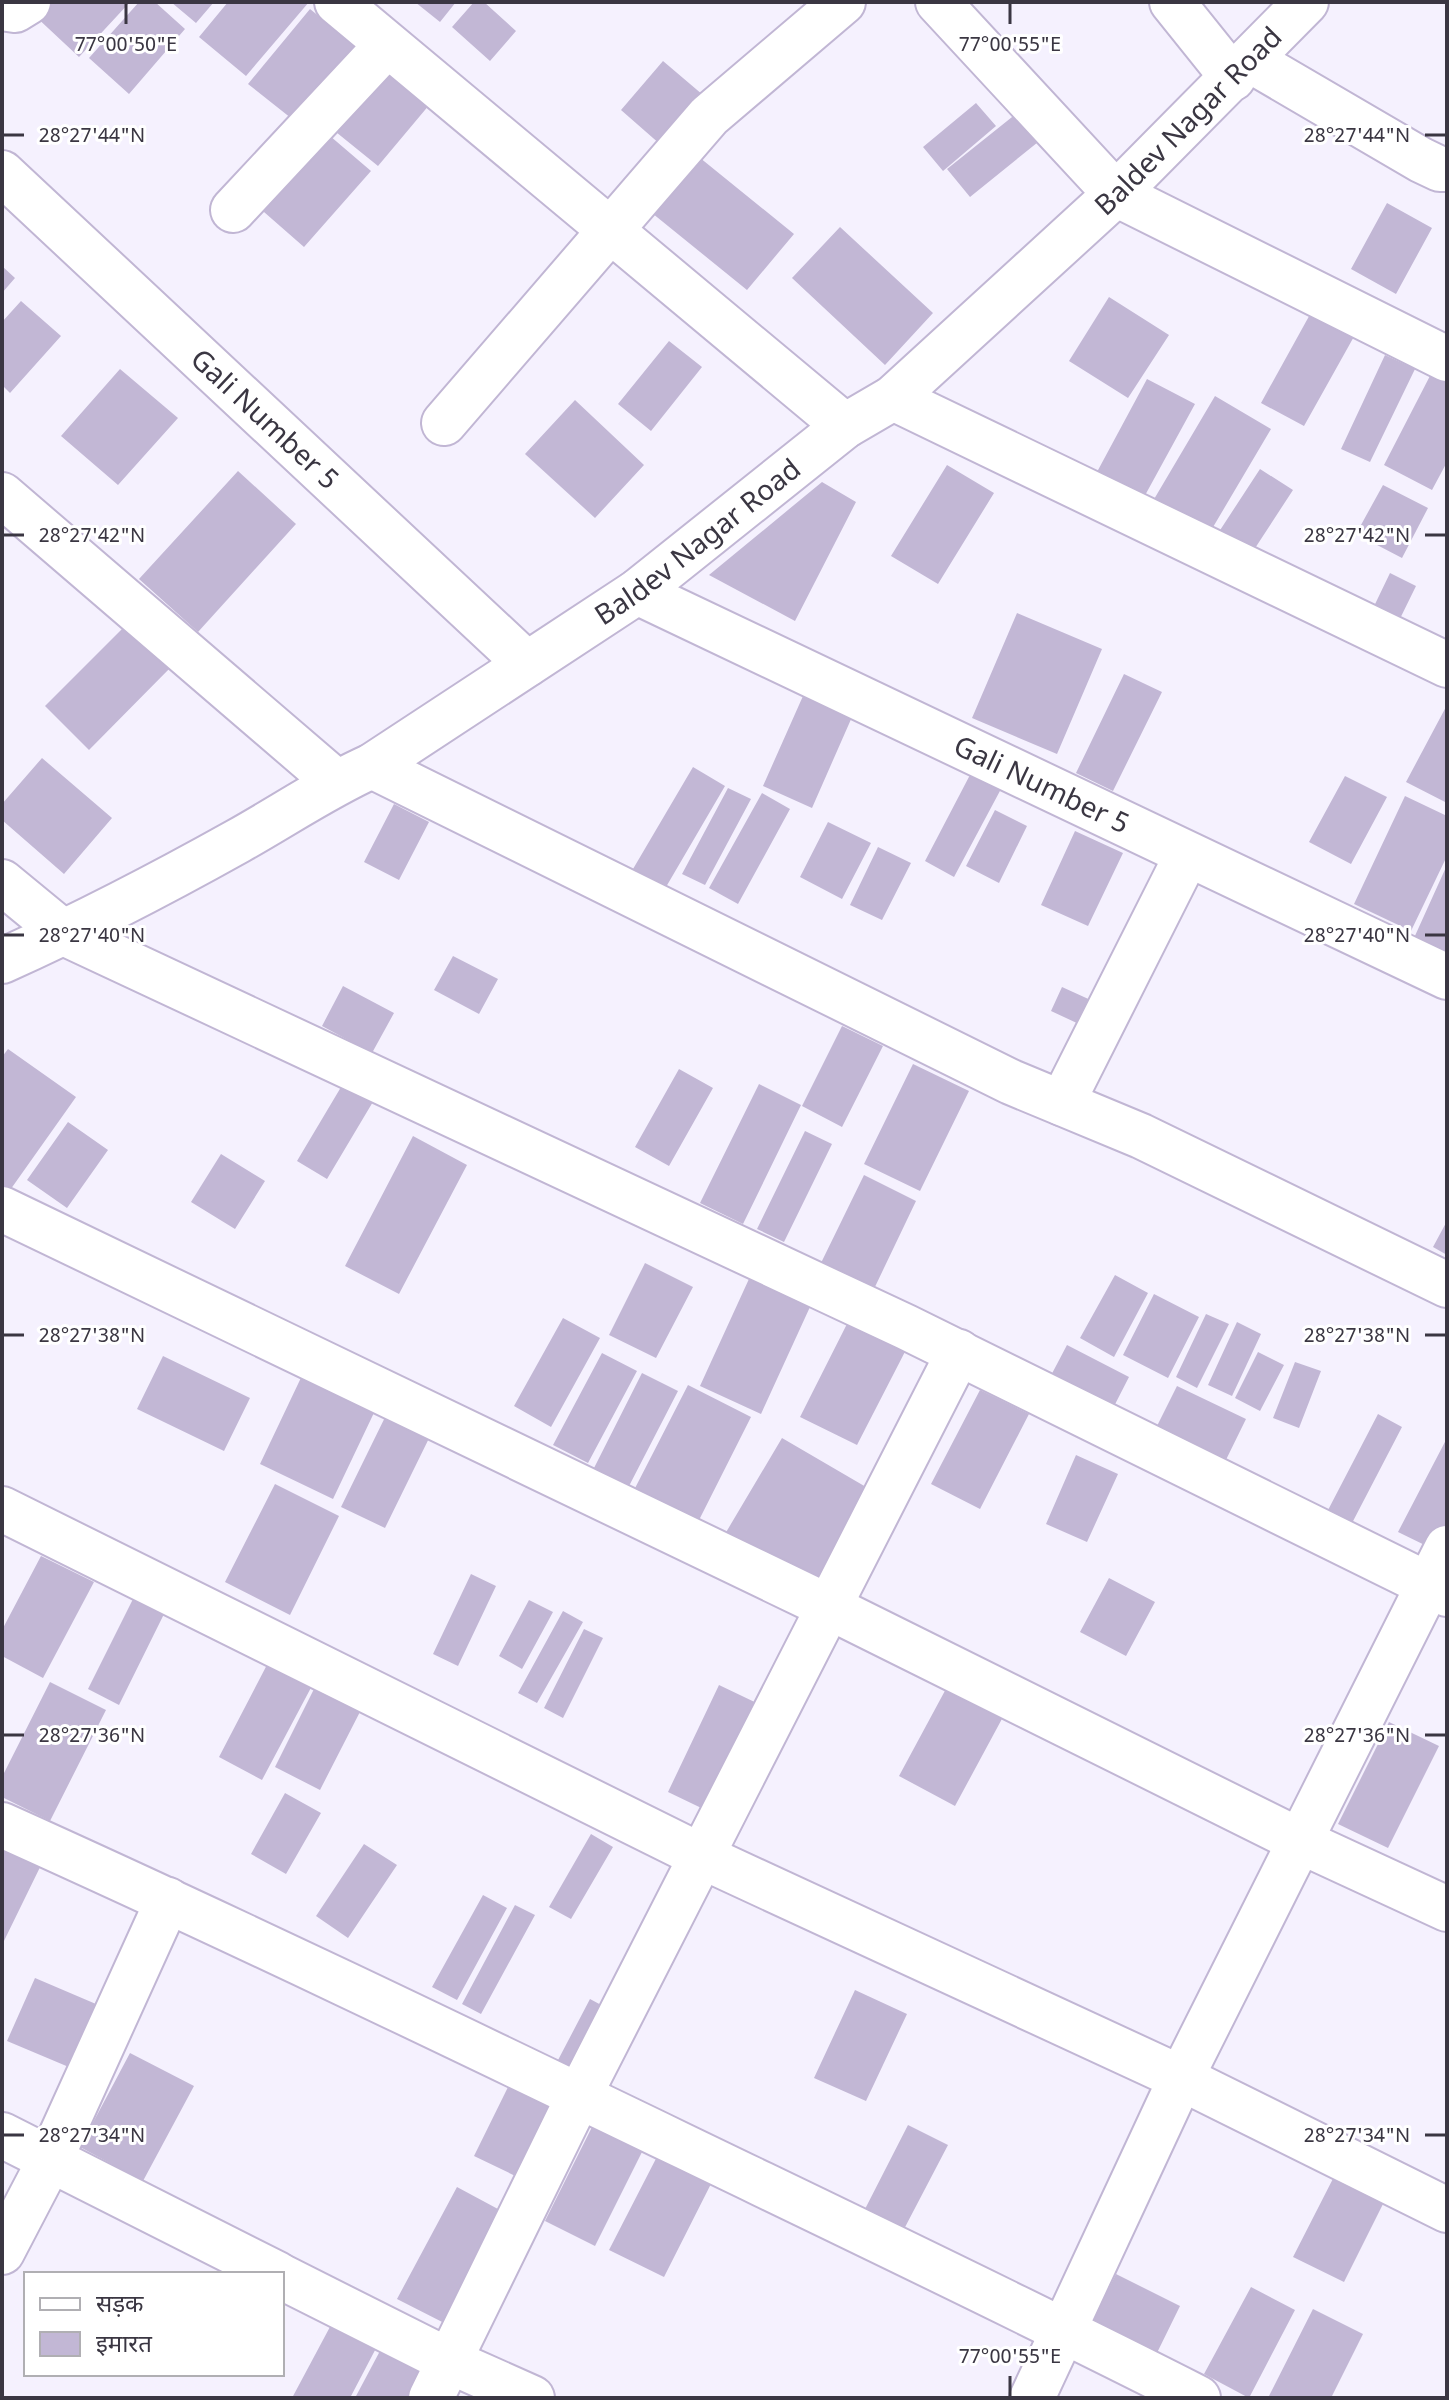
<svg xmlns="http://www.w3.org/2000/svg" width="1449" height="2400" viewBox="0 0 1449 2400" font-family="Georgia,'Noto Sans Devanagari',serif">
	<rect width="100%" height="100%" fill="#f5f1fe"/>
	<!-- building -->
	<path fill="#c2b7d5" d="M44 2H130L79 57 33 14Z
		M139 2H155L185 29 129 94 89 58Z
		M171 2H214L196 23Z
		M228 2H309L246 76 199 37Z
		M415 2H456L440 22Z
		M474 2H484L516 31 490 61 452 27Z
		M310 9 362 51 301 126 248 84Z
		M663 61 703 95 661 145 621 110Z
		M382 66 430 104 378 166 331 128Z
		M1031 102 1053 130 970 197 947 169Z
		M976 103 996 126 943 171 923 147Z
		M323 130 371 171 304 247 256 205Z
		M694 153 794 234 747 290 647 209Z
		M1387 203 1432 228 1396 294 1351 269Z
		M840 227 933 313 885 365 792 278Z
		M2 266 15 278 2 293Z
		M1109 297 1169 335 1128 398 1069 361Z
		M21 301 61 336 10 393 2 385V322Z
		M1313 309 1356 333 1304 426 1261 403Z
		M669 341 702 367 651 431 618 404Z
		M1385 355 1415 369 1370 462 1341 449Z
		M120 369 178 418 118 485 61 436Z
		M1432 372 1447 380V462L1432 490 1384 465Z
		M1147 379 1195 404 1137 510 1090 485Z
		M1215 396 1271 429 1206 539 1150 506Z
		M575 400 644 465 595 518 525 454Z
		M947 465 994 493 938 584 891 556Z
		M1260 469 1293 490 1244 565 1211 544Z
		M238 471 296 524 198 632 139 579Z
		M822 482 856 502 795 621 709 575Z
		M1383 485 1428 508 1402 558 1356 534Z
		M1390 573 1416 586 1391 637 1365 625Z
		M1017 613 1102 649 1057 754 972 718Z
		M129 622 173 665 89 750 45 706Z
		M1124 674 1162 692 1113 791 1076 773Z
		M803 696 852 717 812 808 763 786Z
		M1447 705V803L1406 782Z
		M42 758 112 818 64 874 2 820V804Z
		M693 767 725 786 666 887 633 869Z
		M971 773 1001 789 954 877 925 861Z
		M1345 776 1387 797 1351 864 1309 842Z
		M728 788 751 799 705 885 682 874Z
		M762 793 790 809 738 904 709 888Z
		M1405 796 1447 816V856L1411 931 1354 904Z
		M394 804 429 822 399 880 364 862Z
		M995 810 1027 826 999 883 966 866Z
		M828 822 871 843 842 899 800 877Z
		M1075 831 1123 853 1088 926 1041 905Z
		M878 847 911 863 882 920 850 905Z
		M1447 865V953L1414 938Z
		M453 956 498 979 479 1014 434 990Z
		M343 986 394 1013 372 1053 322 1026Z
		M1062 987 1106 1007 1094 1031 1051 1011Z
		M842 1026 883 1046 842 1127 802 1106Z
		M8 1049 76 1097 8 1193 2 1189V1057Z
		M913 1064 969 1091 920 1191 864 1164Z
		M679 1069 713 1088 669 1166 635 1147Z
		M350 1072 380 1090 327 1179 297 1161Z
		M759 1084 801 1105 743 1224 700 1203Z
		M68 1122 108 1150 67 1208 27 1180Z
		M805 1131 832 1144 784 1242 757 1229Z
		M413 1136 467 1165 399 1294 345 1266Z
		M221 1154 265 1181 235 1229 191 1202Z
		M864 1175 916 1201 873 1291 820 1265Z
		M1447 1221V1255L1433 1247Z
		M645 1263 693 1287 656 1358 609 1335Z
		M754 1268 815 1296 761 1414 700 1386Z
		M1115 1275 1148 1293 1114 1357 1080 1338Z
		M1154 1294 1199 1317 1168 1378 1123 1355Z
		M852 1314 910 1342 857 1445 800 1417Z
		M1206 1314 1229 1324 1197 1388 1176 1377Z
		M563 1318 600 1338 551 1427 514 1406Z
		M1237 1322 1261 1334 1232 1396 1208 1385Z
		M1067 1345 1129 1377 1109 1416 1047 1383Z
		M1258 1352 1284 1365 1260 1411 1235 1398Z
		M602 1353 637 1371 588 1463 553 1445Z
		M163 1356 250 1398 224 1451 137 1409Z
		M1295 1362 1321 1371 1299 1428 1273 1418Z
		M308 1363 381 1398 333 1499 260 1464Z
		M642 1373 678 1391 628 1488 593 1470Z
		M688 1385 751 1417 696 1526 632 1494Z
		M1177 1386 1246 1419 1220 1472 1151 1438Z
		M980 1390 1029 1414 980 1509 931 1484Z
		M393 1401 437 1422 385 1528 341 1507Z
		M1378 1414 1402 1427 1351 1525 1327 1512Z
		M782 1438 878 1494 820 1590 725 1534Z
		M1447 1438V1535L1439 1552 1398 1532Z
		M1076 1455 1118 1474 1087 1542 1046 1524Z
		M275 1484 339 1516 290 1615 225 1582Z
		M41 1556 94 1582 43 1678 2 1656V1630Z
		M471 1574 496 1586 458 1666 433 1654Z
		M1109 1578 1155 1602 1126 1656 1080 1632Z
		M134 1597 165 1612 119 1705 88 1689Z
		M529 1600 553 1612 522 1669 499 1656Z
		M563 1611 583 1622 537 1703 518 1693Z
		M584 1629 603 1638 563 1718 544 1708Z
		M270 1659 314 1682 262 1780 219 1757Z
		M954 1674 1010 1704 955 1806 899 1776Z
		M318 1681 364 1704 320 1790 275 1767Z
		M50 1682 106 1710 50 1821 2 1797V1777Z
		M719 1685 769 1709 718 1816 668 1792Z
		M1389 1722 1439 1746 1388 1848 1338 1824Z
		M285 1793 321 1813 286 1874 251 1854Z
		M591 1834 613 1847 571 1919 549 1907Z
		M2 1836 45 1857 2 1945Z
		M364 1844 397 1865 348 1938 316 1916Z
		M483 1895 507 1908 457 2000 432 1987Z
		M515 1905 535 1915 481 2014 462 2004Z
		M35 1978 110 2010 83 2073 7 2041Z
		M855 1990 907 2014 866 2101 814 2078Z
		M590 1999 616 2013 583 2076 557 2062Z
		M130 2053 194 2086 143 2181 80 2147Z
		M513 2077 569 2104 530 2183 474 2156Z
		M594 2123 644 2148 595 2246 545 2221Z
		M908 2125 948 2145 903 2231 864 2211Z
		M663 2145 717 2172 664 2277 609 2250Z
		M1341 2163 1391 2188 1344 2282 1293 2257Z
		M457 2187 513 2217 454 2328 397 2299Z
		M1116 2274 1180 2306 1153 2361 1089 2329Z
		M1251 2287 1295 2310 1249 2398 1204 2374Z
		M1313 2309 1363 2334 1331 2398H1268Z
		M339 2310 384 2333 350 2398H292Z
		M389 2334 445 2364 427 2398H355Z"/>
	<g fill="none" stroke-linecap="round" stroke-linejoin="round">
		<!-- minor casing -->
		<g stroke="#c1b6d4" stroke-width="48">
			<g id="minor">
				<path d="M337 2 845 426"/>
				<path d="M938 2 1116 194 1447 359"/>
				<path d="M1172 2 1233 78"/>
				<path d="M2 8 15 10 28 2"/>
				<path d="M1250 60 1421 160 1440 169H1447"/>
				<path id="s1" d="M2 173 527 664"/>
				<path d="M233 210 387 45"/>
				<path d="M893 398 1447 665"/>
				<path d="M444 423 709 116 843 2"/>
				<path d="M2 495 336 782"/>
				<path id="s2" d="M637 592 1447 977"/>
				<path d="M372 766 1011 1082 1141 1136 1447 1285"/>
				<path d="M2 882 64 933 906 1327 1447 1594"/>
				<path id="s3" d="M2 961C82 925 161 884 238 841 283 816 325 787 372 766L637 592 845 426 893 398 1116 194 1306 2"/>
				<path d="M1062 1103 1187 855"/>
				<path d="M2 1209 827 1606 1302 1842 1447 1909"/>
				<path d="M2 1509 701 1856 1181 2078 1447 2210"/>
				<path d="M2 1825C231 1928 457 2037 683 2146 855 2229 1027 2311 1198 2398"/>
				<path d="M2 2135 277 2274"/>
				<path d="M2 2252 50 2160 168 1900"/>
				<path d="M282 2277 449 2361 532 2398"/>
				<path d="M431 2398 579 2096 959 1352"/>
				<path d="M1032 2398 1181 2078 1447 1548"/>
			</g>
		</g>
		<!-- minor -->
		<use href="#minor" stroke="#fff" stroke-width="44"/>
	</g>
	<!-- ticks -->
	<path fill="none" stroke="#3a3642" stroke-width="3" d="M126 4V24M1010 4V24M4 135H24M1425 135H1445M4 535H24M1425 535H1445M4 935H24M1425 935H1445M4 1335H24M1425 1335H1445M4 1735H24M1425 1735H1445M4 2135H24M1425 2135H1445M1010 2376V2396"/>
	<g text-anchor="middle" stroke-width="6" stroke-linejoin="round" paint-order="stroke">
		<!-- street labels -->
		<g font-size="28" fill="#3a3642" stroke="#fff">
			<text dy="10" stroke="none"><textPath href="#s3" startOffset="1462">Baldev Nagar Road</textPath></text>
			<text dy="10" stroke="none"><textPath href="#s1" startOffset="360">Gali Number 5</textPath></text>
			<text dy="10" stroke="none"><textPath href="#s3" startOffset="814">Baldev Nagar Road</textPath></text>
			<text dy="10" stroke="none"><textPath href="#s2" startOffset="448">Gali Number 5</textPath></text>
		</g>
	</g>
	<g font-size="20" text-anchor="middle" fill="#3a3642" stroke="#fff" stroke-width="6" stroke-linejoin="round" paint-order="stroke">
		<text x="126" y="51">77°00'50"E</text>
		<text x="1010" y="51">77°00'55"E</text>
		<text x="92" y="142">28°27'44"N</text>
		<text x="1357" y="142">28°27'44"N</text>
		<text x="92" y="542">28°27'42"N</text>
		<text x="1357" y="542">28°27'42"N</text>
		<text x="92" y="942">28°27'40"N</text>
		<text x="1357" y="942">28°27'40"N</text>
		<text x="92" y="1342">28°27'38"N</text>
		<text x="1357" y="1342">28°27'38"N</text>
		<text x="92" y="1742">28°27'36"N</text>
		<text x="1357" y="1742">28°27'36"N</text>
		<text x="92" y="2142">28°27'34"N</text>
		<text x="1357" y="2142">28°27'34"N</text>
		<text x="1010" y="2363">77°00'55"E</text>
	</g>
	<!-- border -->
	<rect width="1449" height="2400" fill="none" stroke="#3a3642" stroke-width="8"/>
	<!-- legend -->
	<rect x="24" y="2272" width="260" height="104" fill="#ffffff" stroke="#b0afb3" stroke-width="2"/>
	<rect x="40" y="2298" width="40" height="12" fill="#ffffff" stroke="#b0afb3" stroke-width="2"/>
	<text x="96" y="2312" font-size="24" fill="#3a3642">सड़क</text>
	<rect x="40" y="2332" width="40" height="24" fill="#c2b7d5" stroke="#b0afb3" stroke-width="2"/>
	<text x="96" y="2352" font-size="24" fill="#3a3642">इमारत</text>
</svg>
